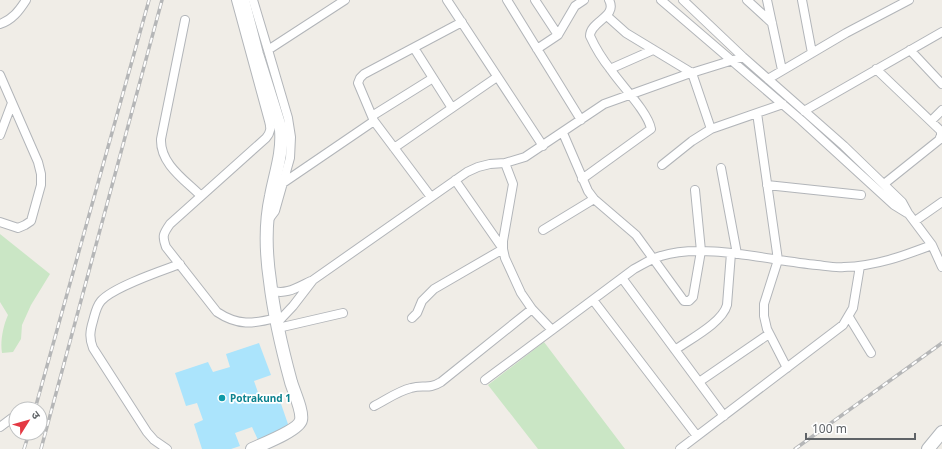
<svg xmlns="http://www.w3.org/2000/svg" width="942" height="449" viewBox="0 0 942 449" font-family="'Noto Sans','Noto Sans Devanagari',sans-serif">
	<rect width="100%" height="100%" fill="#f0ede7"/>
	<!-- green -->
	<path fill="#cae6c5" d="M0 234 50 274 31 305 22 325 21 339 13 352 2 353C0 342 3 326 8 315L0 302Z
		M544 342 625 449H538L488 385Z"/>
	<!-- water -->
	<path fill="#abe4fc" d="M259 343 271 375 254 381 261 401 278 395 289 427 258 440 252 427 235 433 240 446 231 449H202L194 424 203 420 197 403 186 406 175 373 208 362 213 372 230 367 226 354Z"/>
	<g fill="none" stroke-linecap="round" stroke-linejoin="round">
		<!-- street casing -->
		<g stroke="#b2b5b9" stroke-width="10">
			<path id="street" d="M236 0 269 121C271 128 271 132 266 138L170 224C163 234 162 236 166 247L217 312C238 326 253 324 276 318
				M253 0 268 50
				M447 0 543 146
				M507 0 581 120
				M535 0 558 35
				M661 0 801 120 894 205 907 213
				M683 0 743 57 844 146 902 202 908 213 932 245 942 267
				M747 0 772 23
				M767 0 782 70
				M802 0 812 53
				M607 16 626 33 692 73 711 129
				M185 20 161 139C160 164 185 180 201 196
				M0 24C12 20 19 11 26 0
				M414 48 452 108
				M537 49 558 35 575 6 584 0
				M910 50 942 84
				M610 69 653 50
				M876 69 941 131V135L939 140 884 184
				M0 75 38 162 41 174V185L31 221 25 225 18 228 0 222
				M768 79 846 33 909 0
				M804 111 942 32
				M757 113 778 260 764 304V316L767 329 787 368
				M372 116 433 78
				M931 121 942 110
				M563 133 588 191 594 199 636 235 684 301H689L693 297 701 251 695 190
				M0 135 12 103
				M394 148 497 77
				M505 163 513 184 503 241V249L505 258 521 293 532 309 552 330
				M662 165 692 141 711 129 783 104
				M721 168 737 254
				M582 179 651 129C648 112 621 85 611 70 603 60 595 47 590 36 590 21 618 17 609 0
				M283 183 374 121
				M767 185 861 195
				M431 197 374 121 358 83 360 78 364 74 462 22
				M269 219 275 211 290 158 291 137 288 118 268 50 345 0
				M915 221 942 202
				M543 230 594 199
				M622 278 724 416
				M271 290C285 296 298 287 311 281
				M593 300 697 436
				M849 317 871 353
				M412 318 417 313 422 301 434 289 503 249 455 180
				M277 323 293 306 313 280 467 172 478 167 490 164 505 163 525 157 604 104 685 75 743 57
				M278 328 343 313
				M675 350C690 339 722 323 727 305L731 253
				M485 380 634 269C642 265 652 258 661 256 704 242 771 261 817 265 826 266 835 268 844 267 876 266 903 256 932 245
				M699 382 769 334
				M374 406C386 400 398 391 411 388 424 384 428 390 441 382L532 309
				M0 427 12 418
				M167 449 154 440 147 432 93 348C89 338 90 331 93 321 95 314 96 307 101 301 113 287 161 271 180 264
				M680 449 843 325 853 308 860 266"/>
		</g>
		<!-- secondary casing -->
		<g stroke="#b3b7bb" stroke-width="14">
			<path id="secondary" d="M243 0 257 54 281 130C283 153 275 174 271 196 265 223 266 254 270 281 274 315 282 349 291 382 294 392 303 411 301 420 299 430 263 444 252 449
				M928 449 942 432"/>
		</g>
		<!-- street -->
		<use href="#street" stroke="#fff" stroke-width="8"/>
		<!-- secondary -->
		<use href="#secondary" stroke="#fff" stroke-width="12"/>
		<!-- rail casing -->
		<g stroke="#b5b6b7" stroke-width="3.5">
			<path id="rail" d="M35 409 149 0
				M24 449 29 433
				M41 449 162 0
				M795 449 942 343"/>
		</g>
		<!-- rail -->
		<use href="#rail" stroke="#fff" stroke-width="2" stroke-dasharray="6" stroke-linecap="butt"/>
	</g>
	<!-- markers -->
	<circle fill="#0f9aa8" stroke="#fff" stroke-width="1.5" cx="222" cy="398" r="4"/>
	<g text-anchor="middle" stroke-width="3.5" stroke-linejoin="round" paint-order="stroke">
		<!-- culture labels -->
		<g font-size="10" font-weight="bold" fill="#0d838f" stroke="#fff" text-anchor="start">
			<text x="230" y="402">Potrakund 1</text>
		</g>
	</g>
	<!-- north arrow -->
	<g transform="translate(28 421) rotate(53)"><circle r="19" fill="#ffffff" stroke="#bfc1c2"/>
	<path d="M0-3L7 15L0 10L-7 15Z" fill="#e43943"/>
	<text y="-6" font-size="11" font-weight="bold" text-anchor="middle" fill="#5f6367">उ</text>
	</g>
	<!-- scale -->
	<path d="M806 433v6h109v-6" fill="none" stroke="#5f6367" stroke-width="2"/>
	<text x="812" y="433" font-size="12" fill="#5f6367" stroke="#ffffff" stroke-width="3" paint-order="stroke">100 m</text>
</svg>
